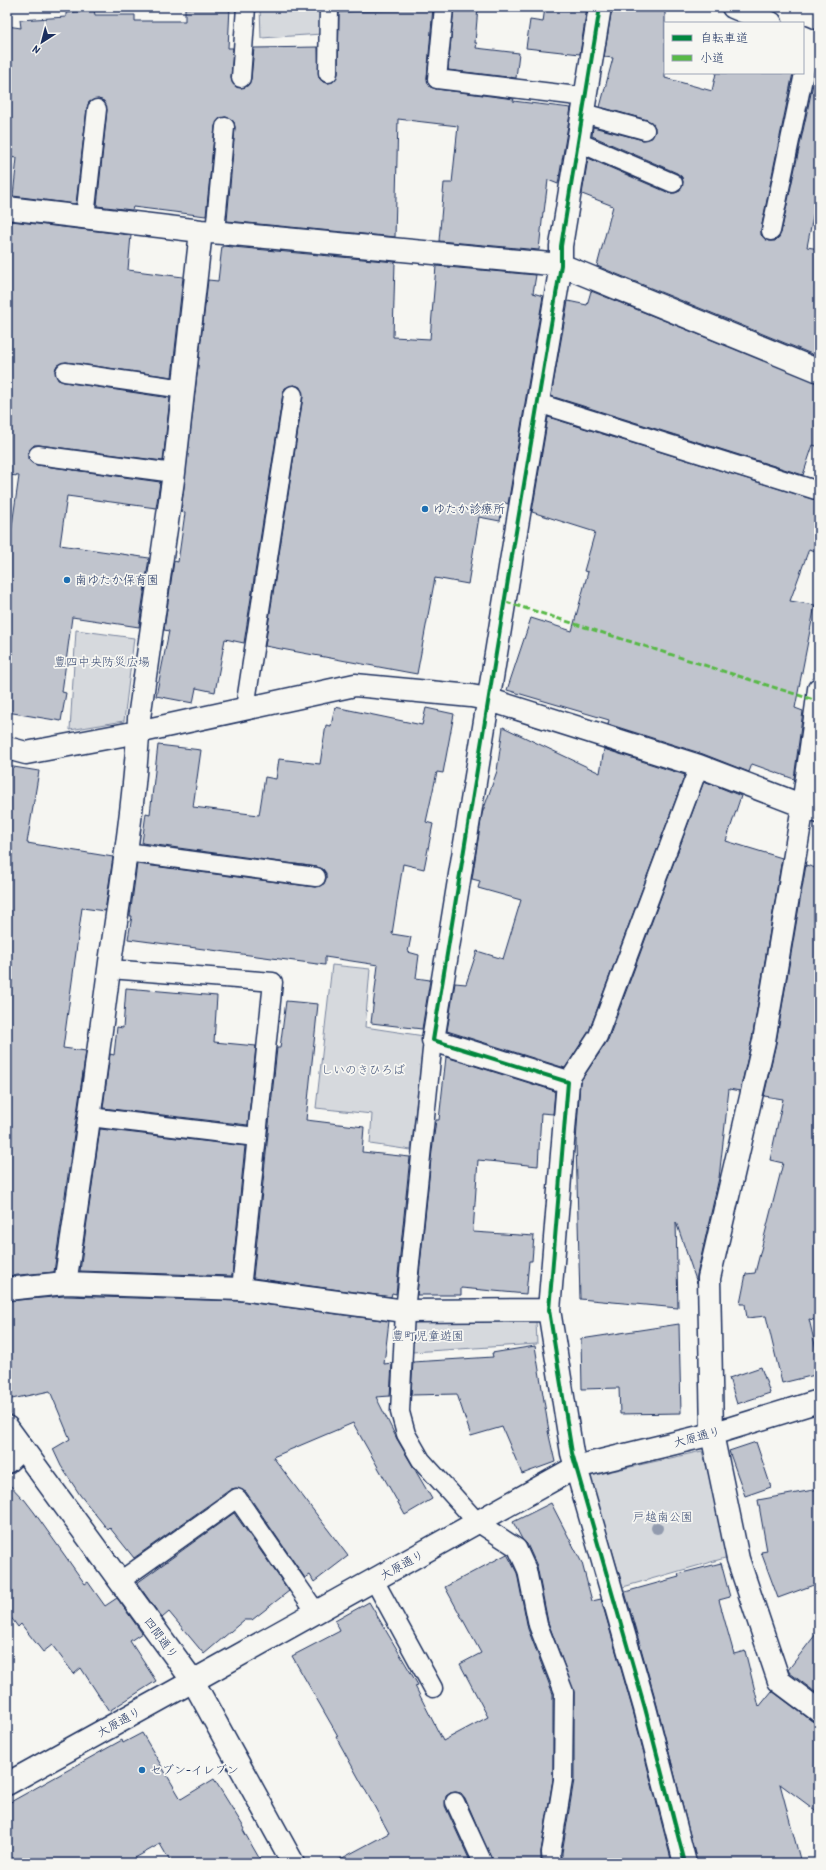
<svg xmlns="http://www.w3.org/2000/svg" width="826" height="1870" viewBox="0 0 826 1870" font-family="'Patrick Hand','Klee One',sans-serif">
	<rect width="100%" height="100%" fill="#f6f6f2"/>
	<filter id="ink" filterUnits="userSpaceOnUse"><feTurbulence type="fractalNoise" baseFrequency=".025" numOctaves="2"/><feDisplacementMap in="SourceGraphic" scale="8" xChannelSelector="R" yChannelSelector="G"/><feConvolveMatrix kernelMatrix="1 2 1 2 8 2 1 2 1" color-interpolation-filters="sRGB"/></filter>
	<g filter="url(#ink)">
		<!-- green -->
		<path fill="#d6d9dd" stroke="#78849e" d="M260 7H322V34L261 38Z
			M76 630 134 638 124 721 70 730Z
			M332 965 370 969 365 1027 424 1036 411 1150 370 1144 372 1114 316 1108Z
			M413 1321H536L537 1344 412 1352Z
			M702 1451 732 1556 623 1587 590 1476Z"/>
		<!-- building -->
		<path fill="#c0c4cd" stroke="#1b2f5e" d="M203 7H230L228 48H233L231 78 235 86 241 88 249 84 251 79 254 48 318 47 319 78 323 82 328 83 333 82 338 74 339 12 399 10V7H433L427 78 430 87 436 89 514 99 513 101 571 108 558 184 548 180 544 212H543L539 250 439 241 444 183H452L458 126 398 119 395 237 227 221 235 128 234 122 226 117 220 118 215 126 206 216 133 207 132 210 97 206 107 110 104 101 98 99 89 102 87 108 76 204 13 196 17 158 7 157V26L21 28 20 20 66 17V13L94 10 95 15H135V21H185V8H203Z
			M454 7H478L475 43H477L476 48 519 53 516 78 448 70Z
			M545 7H587L580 54 526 48 530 20 543 22Z
			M612 7H665V78L712 91 716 73H793L761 229V235L768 241H775L781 233 813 84 819 85V185L807 247 819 249V357L597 266 613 206 582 194 588 158 669 193H675L680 191 683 182 682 177 677 173 592 136 593 127 643 140 652 138 655 132V127L648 120 600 107 613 58 604 57Z
			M11 221 131 235 128 270 183 277 172 377 66 362 57 365 55 371 58 380 64 382 170 398 163 461 39 445H34L28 453V459L37 465 160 482 156 508 67 496 60 545 149 558 139 627 72 617 62 692 66 693 61 721 7 712V561L19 476 7 475V230H10Z
			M222 246 395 262 393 337 430 339 436 266 536 275 533 293 543 296 508 504 503 502 500 521 479 517 468 584 435 578 417 674 265 646 303 397 300 387 294 385 285 388 283 393 244 643 225 639 215 692 196 688 193 703 156 696 169 631 164 630 174 561 178 562 185 513 181 512 208 280 218 281Z
			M591 291 819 383V447L813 445 803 475 551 396 568 301 587 305Z
			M548 417 819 501V552L809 549 790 601 815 605 795 708 803 711 794 779 752 764 749 772 703 754 608 724 609 720 507 690 531 618 572 631 588 572 584 571 595 532 532 512Z
			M335 707 422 725 426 708 454 714 443 773 437 772 426 822 433 824 424 869 403 864 392 934 411 937 408 952 419 955 416 978 430 980 422 1029 371 1023 378 965 325 957V965L128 939 132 916H130L137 864 315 887 324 884 326 879V873L323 869 317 867 142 843 146 813 150 814 158 745 201 750 193 807 259 815 265 777 276 779 279 759 320 764 326 725 331 726Z
			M503 727 600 773 604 749 685 775 589 1031 565 1068 447 1031 455 983 466 984 477 951 503 959 521 900 478 888 480 881 472 879 482 814 497 771Z
			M7 766 39 771 27 843 113 857 105 911 82 908 63 1048 86 1051 54 1272 7 1276Z
			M704 781 741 796 726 841 782 858 752 1039 740 1091 729 1089 719 1178 697 1275V1283L676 1222 678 1308 580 1299 576 1142 580 1082 608 1040Z
			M806 865 819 869V1321L809 1319 819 1362V1374L782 1383 766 1316 747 1318 745 1304H740L746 1274 755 1273 783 1163 770 1160 783 1099 764 1096 776 1043Z
			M126 988 217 996 214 1042 256 1046 248 1125 103 1108 110 1054 114 1055 117 1027 123 1028Z
			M286 1001 318 1004 306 1120 364 1127 362 1152 410 1157 396 1294 392 1293 391 1297 253 1278 277 1048H280Z
			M446 1057 555 1091 553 1114 541 1113 538 1166 478 1160 473 1232 534 1236 532 1261H529L526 1294 461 1288V1295H417L431 1159 436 1120H439Z
			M100 1129 245 1146 232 1276 80 1271Z
			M65 1296 240 1301 389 1321 384 1364 392 1363 390 1396 376 1397 397 1439 432 1499 405 1515 353 1423 273 1457 348 1556 314 1582 310 1575 305 1578 246 1492 236 1488 231 1489 134 1558 110 1528 108 1530 80 1495 61 1466 53 1449 70 1439 50 1391 7 1400V1301Z
			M679 1324 681 1413 620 1414 619 1388 582 1389 581 1339Z
			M535 1346 549 1431H548L555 1462 522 1474 502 1427 471 1436 457 1394 411 1395 413 1362 493 1357 492 1353Z
			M761 1367 770 1393 737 1404 729 1378Z
			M756 1442 771 1487 745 1496 729 1451Z
			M7 1482 23 1499H24L34 1512 85 1584 88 1582 105 1606 117 1598 142 1633 130 1641 156 1681 109 1711 81 1668 74 1674 52 1645 43 1652 21 1624 18 1627 7 1612Z
			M819 1489V1583L778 1598 761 1552 767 1551 758 1500Z
			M551 1503 582 1563 592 1601 601 1599 633 1711 672 1863H562V1853L574 1780V1692L548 1622 537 1566 527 1544 522 1539 513 1522Z
			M234 1513 289 1591 252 1620H244L204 1654 169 1612 162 1618 137 1583Z
			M507 1554 517 1573 528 1629 553 1694V1779L541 1851V1863H493L465 1798 461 1793 456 1792 450 1793 446 1796 445 1806 471 1863H333L389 1833 336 1737 338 1736 292 1656 340 1631 335 1621 369 1602 418 1685 415 1686 443 1741 488 1717 460 1664 481 1653 445 1587Z
			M721 1563 730 1597 719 1600 734 1654 745 1651 759 1707 772 1691 812 1721 819 1723V1813L780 1784 801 1863H697L657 1705 625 1592 679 1577 678 1574Z
			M819 1630V1695L790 1673 788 1670Z
			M142 1733 181 1799 214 1779 245 1829 243 1830 262 1863H171L160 1844 126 1863H7V1804L122 1740 123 1743Z"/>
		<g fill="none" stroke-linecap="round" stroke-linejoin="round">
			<!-- service casing -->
			<g stroke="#1b2f5e" stroke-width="21">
				<path id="service" d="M444 7 437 79 586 97
					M328 73 329 7
					M241 78 246 7
					M583 113 645 130
					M578 142 673 183
					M85 217 97 109
					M771 231 811 40
					M215 232 225 127
					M65 372 184 389
					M538 403 819 491
					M38 455 174 473
					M245 708 293 395
					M126 852 316 877
					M110 969 273 982 241 1289
					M433 1040 405 1311 400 1412 406 1434 421 1460 477 1522 517 1548 527 1570 538 1625 564 1692 563 1780 551 1853 552 1863
					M568 1082 598 1036 699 766
					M90 1117 256 1137
					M374 1580 433 1688
					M120 1581 237 1498 316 1612
					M455 1802 483 1863"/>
			</g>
			<!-- minor casing -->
			<g stroke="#1b2f5e" stroke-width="25">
				<path id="minor" d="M600 7 561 246V265C517 523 474 782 433 1040L568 1082 549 1310 572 1453 645 1708 685 1863
					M733 7 771 23
					M803 37 819 44
					M7 208 201 231 561 265 819 371
					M819 689 803 806 764 1041 709 1278 712 1434 738 1559 779 1681 819 1711
					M7 748 26 753 138 732 355 685 471 696 487 699 699 766 819 812
					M65 1283C82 1176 96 1069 110 962 122 881 135 800 139 718L174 473 201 231
					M7 1289 65 1283 241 1289 405 1311 549 1310
					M7 1462 22 1448
					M293 1863 193 1681 576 1467 712 1434 819 1401"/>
			</g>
			<!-- tertiary casing -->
			<g stroke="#1b2f5e" stroke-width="25">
				<path id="tertiary" d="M7 1427 193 1681 7 1784"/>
			</g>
			<!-- service -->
			<use href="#service" stroke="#f6f6f2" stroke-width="18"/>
			<!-- minor -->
			<use href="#minor" stroke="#f6f6f2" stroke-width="22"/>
			<!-- tertiary -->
			<use href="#tertiary" stroke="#f6f6f2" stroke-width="22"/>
			<!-- quiet -->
			<path stroke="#58b947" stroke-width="3" stroke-dasharray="6 3" stroke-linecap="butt" d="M506 602 817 701"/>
			<!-- cycleway casing -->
			<g stroke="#f6f6f2" stroke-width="6">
				<path id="cycleway" d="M600 7 561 246V265C517 523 474 782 433 1040L568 1082 549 1310 572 1453 645 1708 685 1863"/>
			</g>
			<!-- cycleway -->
			<use href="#cycleway" stroke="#00873e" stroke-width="4"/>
		</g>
		<!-- trees -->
		<circle fill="#929bae" cx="657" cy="1528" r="6"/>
	</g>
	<!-- markers -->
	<g fill="#1f6fb2" stroke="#f6f6f2" stroke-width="1.5">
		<circle cx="425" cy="509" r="4"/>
		<circle cx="67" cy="580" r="4"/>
		<circle cx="142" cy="1770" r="4"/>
	</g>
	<g text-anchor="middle" stroke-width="3.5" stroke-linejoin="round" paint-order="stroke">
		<!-- poi labels -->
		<g font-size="12" fill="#1b2f5e" stroke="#f6f6f2" text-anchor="start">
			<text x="433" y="513">ゆたか診療所</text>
			<text x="75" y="584">南ゆたか保育園</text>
			<text x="150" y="1774">セブン-イレブン</text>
		</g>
		<!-- park labels -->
		<g font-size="12" fill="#405177" stroke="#f6f6f2">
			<text x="102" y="666">豊四中央防災広場</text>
			<text x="363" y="1074">しいのきひろば</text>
			<text x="428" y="1340">豊町児童遊園</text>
			<text x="663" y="1521">戸越南公園</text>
		</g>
		<!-- street labels -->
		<g font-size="12" fill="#1b2f5e" stroke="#f6f6f2">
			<text transform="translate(697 1437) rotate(-15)" y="4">大原通り</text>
			<text transform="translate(402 1565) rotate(-29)" y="4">大原通り</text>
			<text transform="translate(161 1638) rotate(54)" y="4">四間通り</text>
			<text transform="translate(119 1722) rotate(-29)" y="4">大原通り</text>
		</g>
	</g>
	<!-- margin -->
	<rect width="826" height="1870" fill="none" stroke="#f6f6f2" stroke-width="24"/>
	<rect x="12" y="12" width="802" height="1846" fill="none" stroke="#1b2f5e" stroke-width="1.5" filter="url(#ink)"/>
	<!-- legend -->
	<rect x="664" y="22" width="140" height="52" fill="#f6f6f2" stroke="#9ea6b7"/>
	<rect x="672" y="35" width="20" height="6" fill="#00873e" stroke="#9ea6b7"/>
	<text x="700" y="42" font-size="12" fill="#1b2f5e">自転車道</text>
	<rect x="672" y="55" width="20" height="6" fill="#58b947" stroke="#9ea6b7"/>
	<text x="700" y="62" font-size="12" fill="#1b2f5e">小道</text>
	<!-- north arrow -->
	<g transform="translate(42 42) rotate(216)" stroke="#f6f6f2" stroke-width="3" paint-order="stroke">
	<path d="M0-3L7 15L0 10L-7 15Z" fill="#1b2f5e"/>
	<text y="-6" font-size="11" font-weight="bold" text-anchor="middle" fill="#1b2f5e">N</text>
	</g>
</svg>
